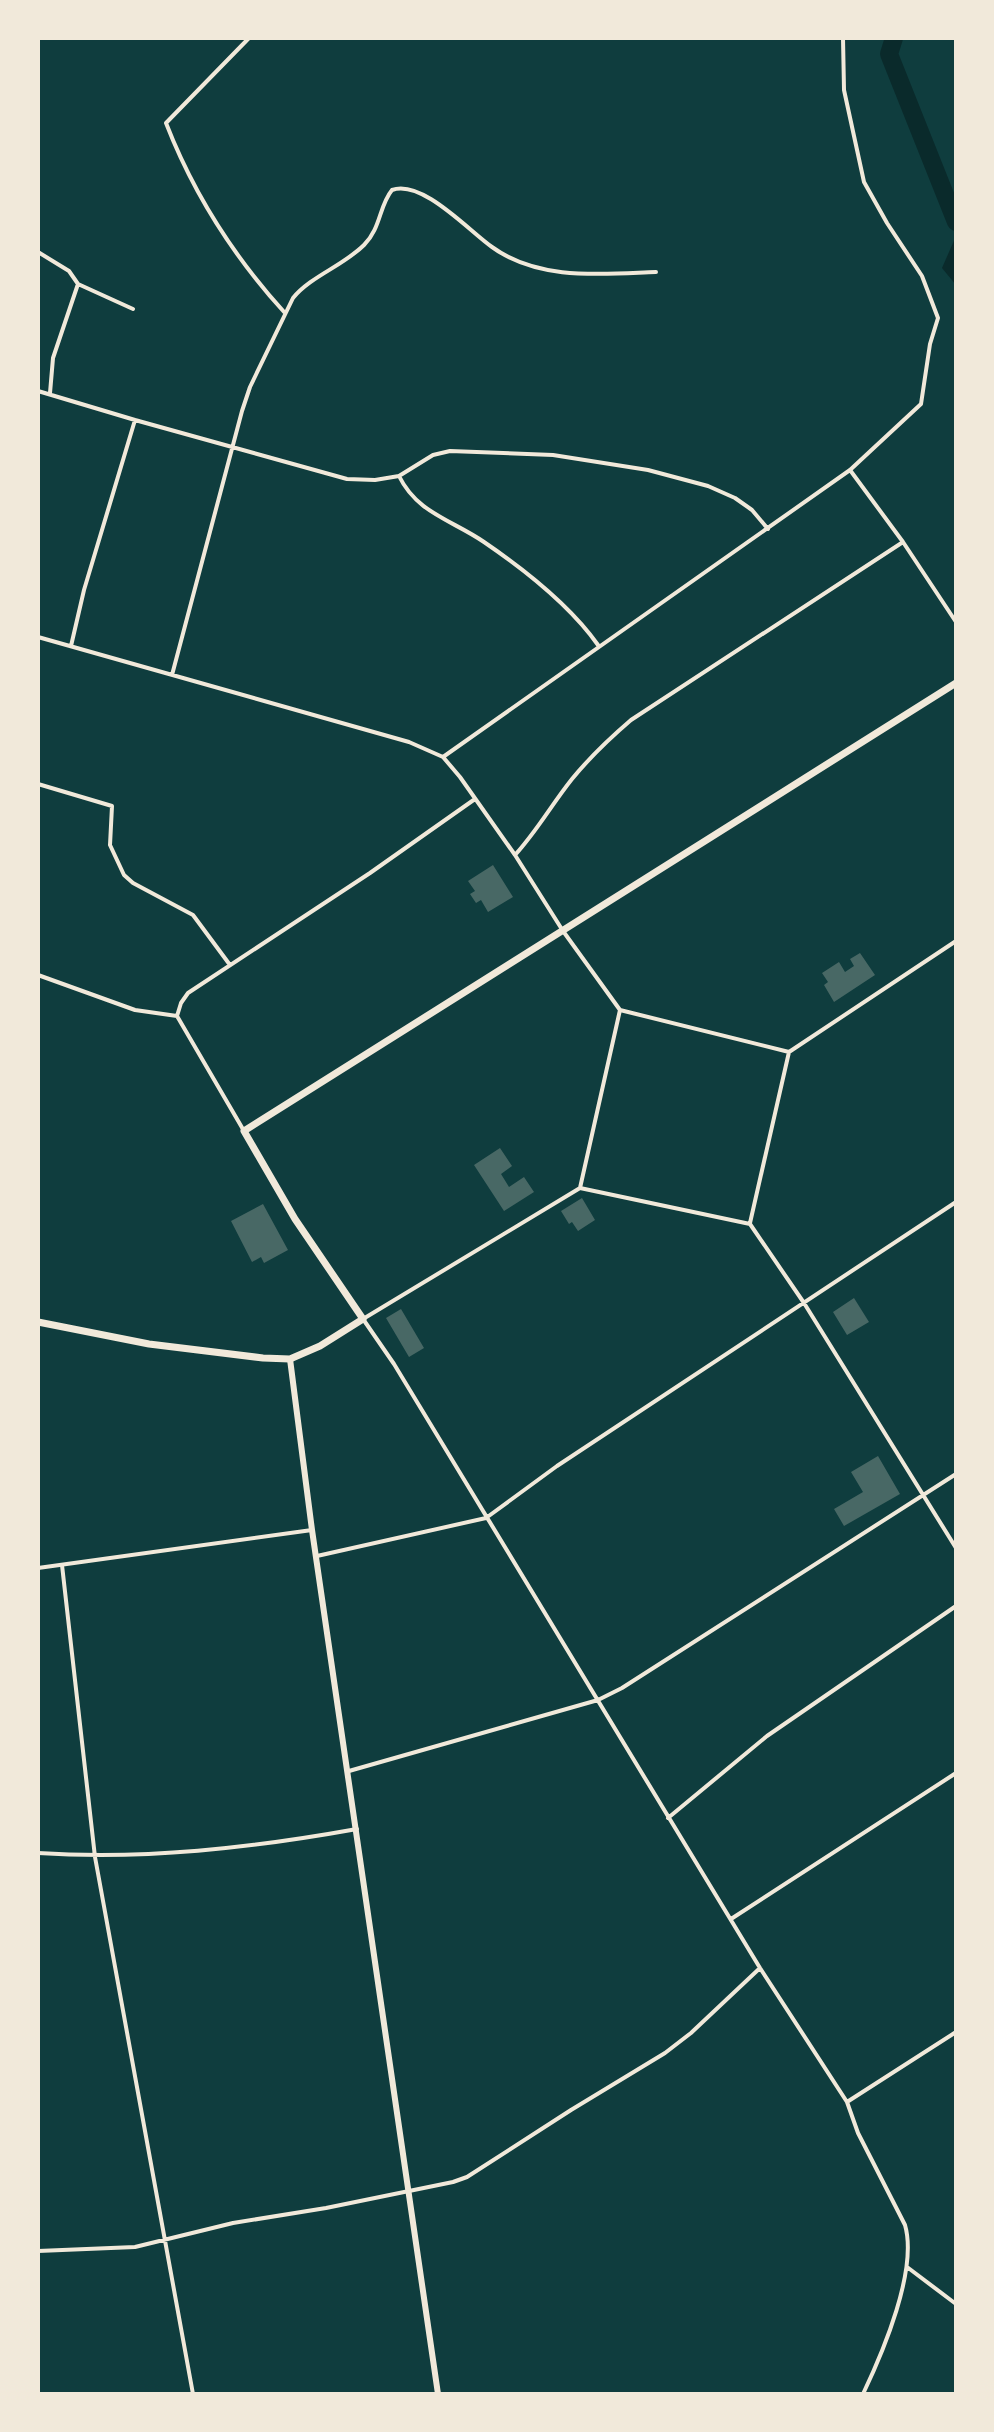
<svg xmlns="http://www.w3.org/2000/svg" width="994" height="2432" viewBox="0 0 994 2432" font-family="Lora,serif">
	<rect width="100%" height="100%" fill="#0f3d3e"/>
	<!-- water -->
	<path fill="#0a2a2b" d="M956 236V285L942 268Z"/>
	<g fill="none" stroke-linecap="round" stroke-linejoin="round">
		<!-- river -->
		<path stroke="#0a2a2b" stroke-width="18" d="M894 38 889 54 956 222"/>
	</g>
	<!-- building -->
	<path fill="#486865" d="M493 865 513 897 488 912 481 900 476 903 470 894 475 891 468 881Z
		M860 953 875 975 834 1002 824 985 828 982 822 973 839 962 845 972 854 966 850 959Z
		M500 1148 512 1166 501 1174 509 1187 524 1177 534 1192 504 1211 474 1165Z
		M582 1198 595 1220 578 1231 572 1222 569 1224 561 1211Z
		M263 1204 288 1250 264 1263 261 1257 252 1262 231 1221Z
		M854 1298 869 1322 847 1335 833 1312Z
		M401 1309 424 1348 409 1357 386 1318Z
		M878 1456 900 1494 844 1526 834 1509 863 1492 851 1472Z"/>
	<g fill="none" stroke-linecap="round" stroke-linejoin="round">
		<!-- minor -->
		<path stroke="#f1e9da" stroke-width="4" d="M249 38 166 123C194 195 233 256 285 313
			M38 252 69 271 78 284 133 309
			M38 391 135 420 347 479 375 480 399 476 433 455 450 451 553 455 648 470 708 486 735 498 752 510 768 529
			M50 393 53 358 78 284
			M850 470 903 542 956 622
			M399 476C417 513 452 520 484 542 525 570 569 604 598 645
			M38 637 409 742 443 757 460 777 515 855 563 931 620 1010
			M71 646 84 590 135 420
			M172 675 242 411 250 387 293 298C311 276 343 266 364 245 381 228 379 206 392 190 422 179 469 231 492 247 539 281 601 274 656 272
			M443 757 850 470 921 404 930 344 938 318 922 276 887 223 864 182 844 90 843 38
			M38 784 112 806 110 845 124 875 133 883 193 915 230 965
			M515 855C537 831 552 804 572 779 590 757 610 738 631 720L903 542
			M38 975 135 1010 177 1016 244 1131
			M620 1010 789 1052 750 1223
			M177 1016 181 1003 188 993 370 873 475 799
			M789 1052 956 941
			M580 1188 363 1319 394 1364 760 1968 847 2102 858 2133 905 2225C918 2270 883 2352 863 2394
			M580 1188 620 1010
			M580 1188 750 1224
			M750 1224 804 1303 956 1548
			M317 1556 486 1518 557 1466 956 1202
			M62 1565 95 1857 193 2394
			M38 1568 312 1530
			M349 1771 598 1700 622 1688 956 1474
			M668 1818 767 1736 956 1606
			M38 1853C145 1860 251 1848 357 1829
			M731 1919 956 1773
			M847 2102 956 2032
			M38 2251 135 2247 233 2223 326 2208 453 2182 467 2177 571 2110 665 2053 691 2033 760 1968
			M907 2267 956 2304"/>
		<!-- secondary -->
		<path stroke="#f1e9da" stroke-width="6" d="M290 1359 312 1530 438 2394"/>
		<!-- primary -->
		<path stroke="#f1e9da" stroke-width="7" d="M38 1322 149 1344 263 1358 290 1359 320 1346 363 1319 295 1219 244 1131 956 683"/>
	</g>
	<!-- border -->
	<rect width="994" height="2432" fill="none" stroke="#f1e9da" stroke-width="80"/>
</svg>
